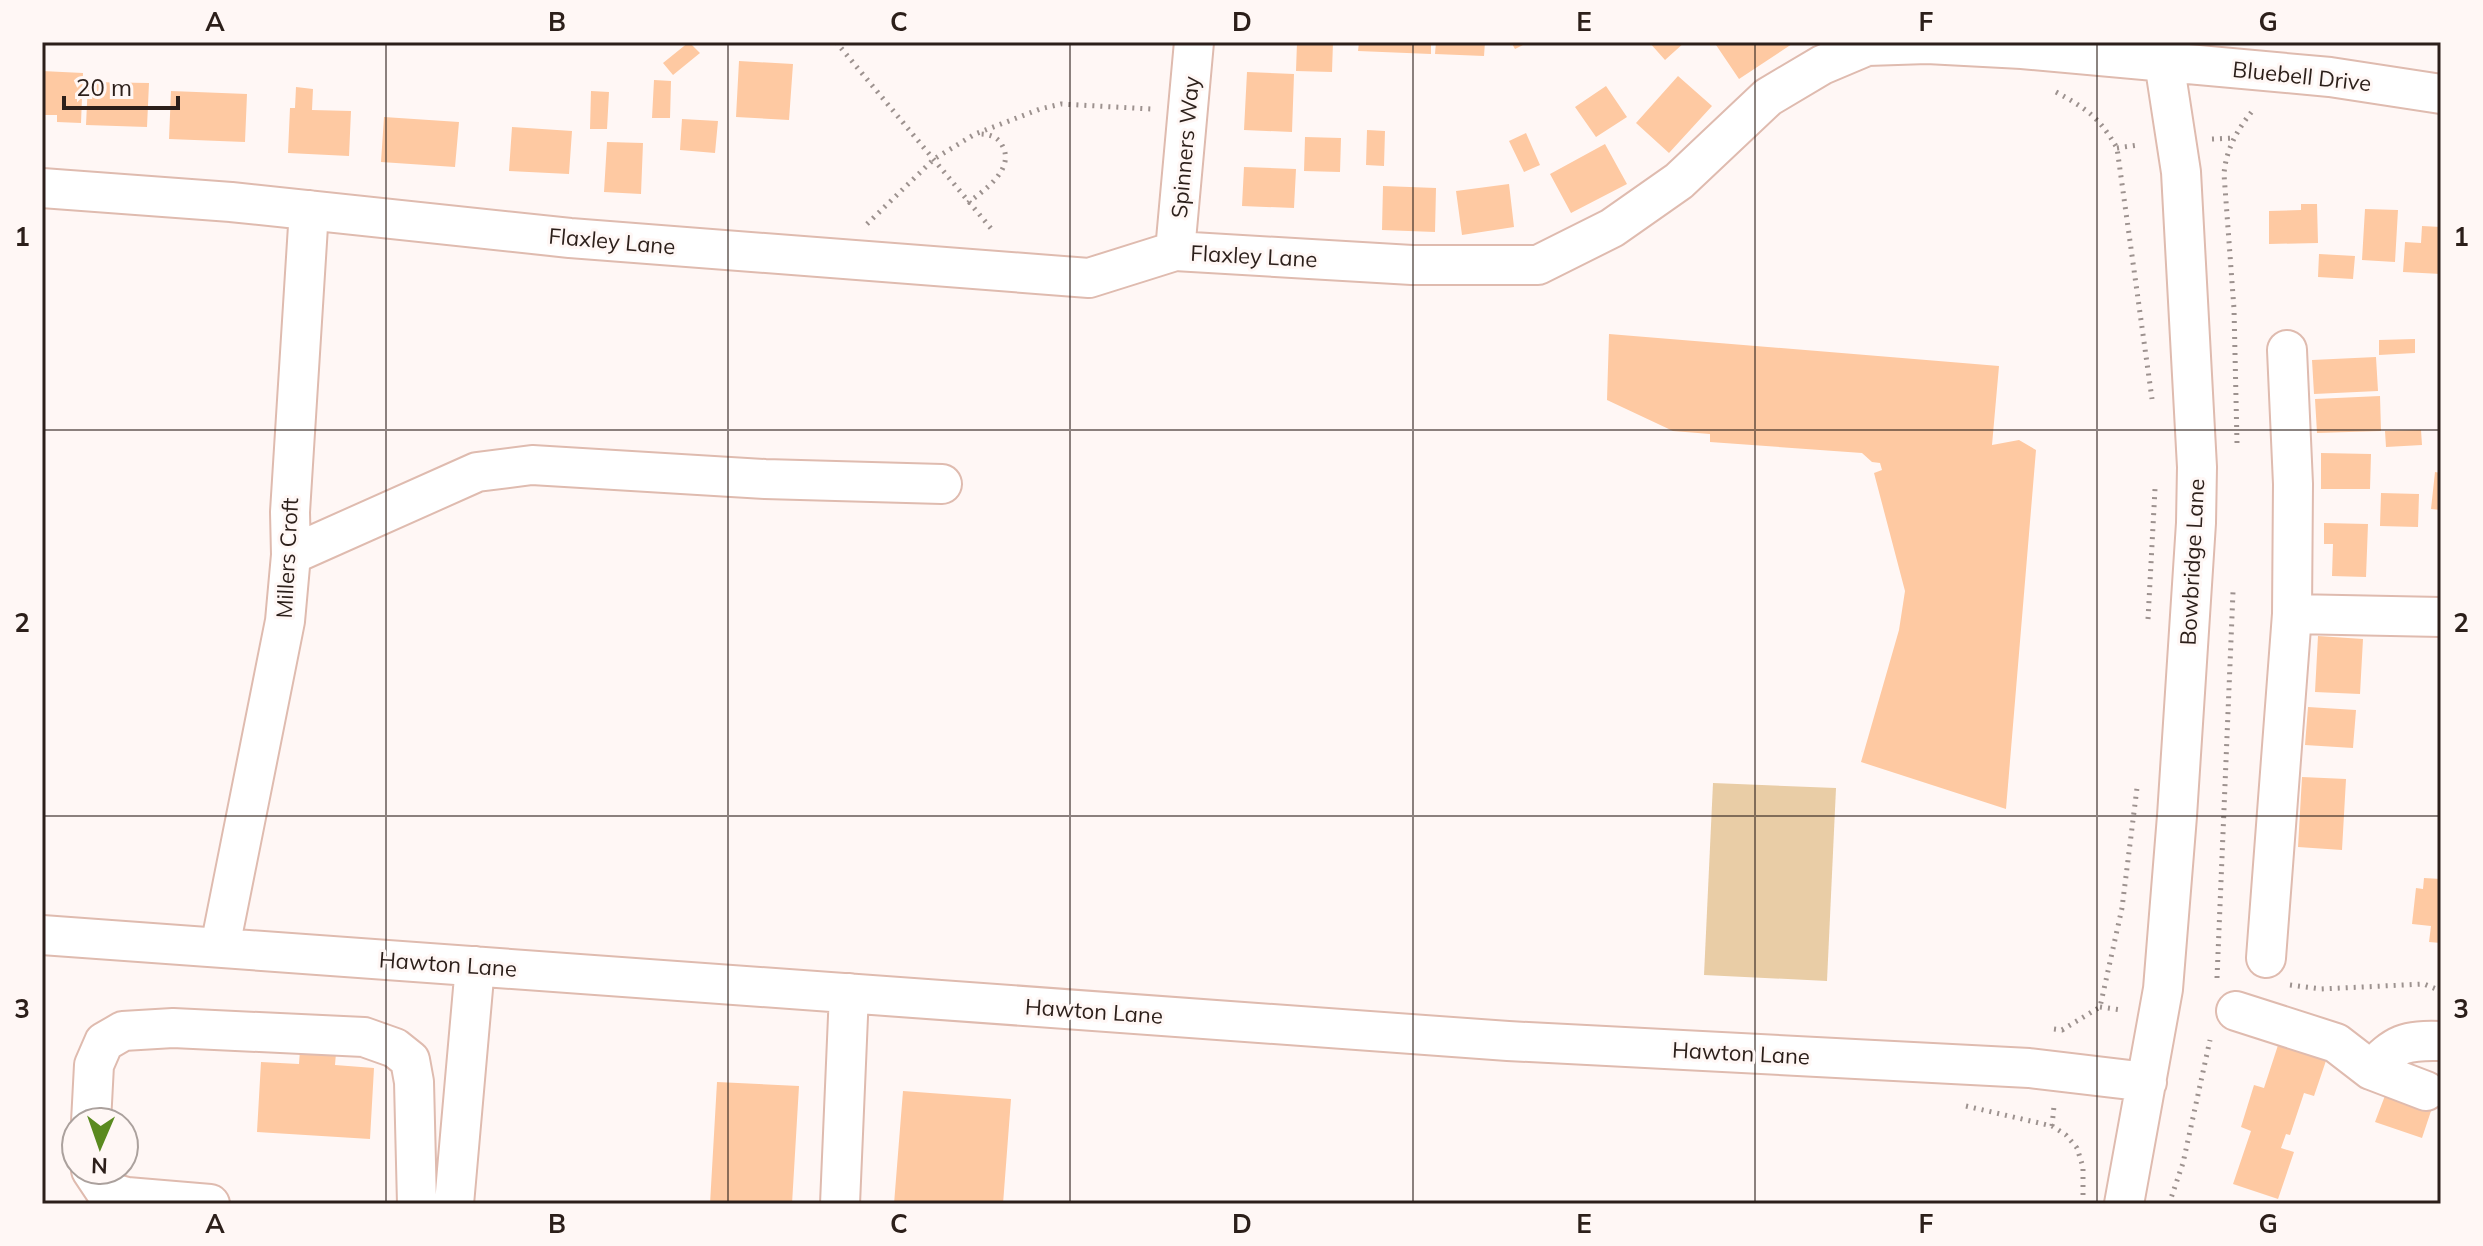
<svg xmlns="http://www.w3.org/2000/svg" width="2483" height="1246" viewBox="0 0 2483 1246" font-family="Mulish,sans-serif">
	<rect width="100%" height="100%" fill="#fff7f5"/>
	<!-- green -->
	<path fill="#e9cda6" d="M1713 783 1836 788 1827 981 1704 975Z"/>
	<!-- building -->
	<path fill="#fec9a2" d="M689 42 700 53 673 75 663 63Z
		M1297 42H1333L1332 72 1296 71Z
		M1359 42H1431V54L1358 51Z
		M1436 42H1485L1484 56 1435 54Z
		M1511 42H1529L1515 49Z
		M1649 42H1685L1665 60Z
		M1714 42H1791L1792 44 1739 79Z
		M739 61 793 64 789 120 736 117Z
		M42 71 83 73 81 123 57 122V115H42Z
		M1247 72 1294 74 1292 132 1244 130Z
		M1678 76 1712 106 1669 153 1636 123Z
		M654 80 671 81 670 118H652Z
		M88 82 149 83 147 127 86 125Z
		M1606 86 1627 117 1596 137 1575 107Z
		M296 87 313 89 312 110 351 111 349 156 288 153 290 108H295Z
		M171 91 247 94 245 142 169 139Z
		M591 91 609 92 607 129H590Z
		M384 117 459 122 455 167 381 162Z
		M682 119 718 121 715 153 680 150Z
		M512 127 572 131 569 174 509 171Z
		M1367 130 1385 131 1384 166 1366 165Z
		M1526 133 1540 165 1524 172 1509 141Z
		M1305 137 1341 138 1340 172 1304 171Z
		M607 142 643 143 641 194 604 192Z
		M1605 144 1627 184 1571 213 1550 174Z
		M1244 167 1296 169 1294 208 1242 206Z
		M1509 184 1514 227 1462 235 1456 191Z
		M1383 186 1436 188 1435 232 1382 230Z
		M2301 204H2317L2318 243 2269 244V211L2301 210Z
		M2365 209 2398 210 2395 262 2362 260Z
		M2422 226 2441 227V274L2403 272 2405 242 2421 243Z
		M2319 254 2355 256 2353 279 2318 277Z
		M1609 334 1999 366 1992 445 2019 440 2036 450 2006 809 1861 762 1899 630 1905 591 1874 473 1882 470 1880 463 1872 462 1862 453 1710 442V434L1673 431 1607 400Z
		M2415 339V353L2379 355V340Z
		M2376 357 2378 391 2314 394 2312 360Z
		M2380 396 2381 431 2317 433 2315 399Z
		M2421 430 2422 445 2386 447 2385 431Z
		M2321 453 2371 454 2370 489H2321Z
		M2435 472 2441 473V510L2431 509Z
		M2381 493 2419 494 2418 527 2380 526Z
		M2324 523 2368 524 2366 577 2332 576 2333 544H2324Z
		M2318 636 2363 639 2360 694 2315 692Z
		M2308 707 2356 710 2353 748 2305 745Z
		M2302 777 2346 779 2342 850 2298 847Z
		M2424 878 2441 879V943L2429 942 2431 926 2412 924 2416 888 2423 889Z
		M2282 1033 2330 1049 2314 1096 2304 1093 2290 1135 2286 1134 2281 1148 2294 1152 2278 1199 2233 1184 2251 1131 2241 1127 2254 1085 2264 1088Z
		M300 1050 336 1053 335 1065 374 1068 370 1139 257 1132 261 1062 299 1064Z
		M717 1082 799 1086 792 1204H710Z
		M903 1091 1011 1099 1003 1204H894Z
		M2386 1093 2432 1108 2422 1138 2375 1122Z"/>
	<g fill="none" stroke-linecap="round" stroke-linejoin="round">
		<!-- minor casing -->
		<g stroke="#dfbbaf" stroke-width="42">
			<path id="minor" d="M42 188 231 202 570 238 1089 278 1175 251 1412 265H1538L1612 228 1679 181 1768 97 1822 65 1867 46 1927 44 2022 49 2330 77 2441 94
				M1175 251 1194 42
				M291 555 477 472 532 465 765 479 942 484
				M2292 614 2441 617
				M42 935 1508 1041 2029 1068 2147 1082
				M220 947 285 621 291 555 290 512 309 210
				M2266 958 2292 614 2293 484 2287 350
				M2236 1011 2336 1043 2371 1070 2426 1091
				M2371 1070C2396 1043 2405 1040 2441 1041
				M91 1122 94 1065 104 1042 123 1031 173 1028 364 1037 395 1048 410 1060 414 1082 417 1204
				M91 1170 105 1191 127 1197 210 1204
				M454 1204 475 966
				M840 1204 849 993
				M2124 1204 2163 989 2177 816 2196 523 2197 467 2181 172 2161 42"/>
		</g>
		<!-- path -->
		<path stroke="#9d928f" stroke-width="5" stroke-dasharray="2 6" stroke-linecap="butt" d="M836 42 994 232
			M2056 92C2087 109 2099 117 2117 148L2152 399
			M2212 139 2234 138
			M2117 148 2138 145
			M968 203C984 190 1016 169 1002 145 998 137 989 134 980 134
			M867 224 934 159 975 134 1040 109 1061 104 1151 109
			M2237 443 2234 309 2224 174C2226 149 2238 128 2254 109
			M2148 619 2155 489
			M2217 978 2233 592
			M2290 985 2321 989 2424 984 2441 991
			M2100 1007 2122 1010
			M2054 1029 2062 1030 2100 1007 2122 908 2137 788
			M1966 1106 2052 1126 2066 1135 2077 1148 2083 1167V1199
			M2052 1126 2054 1106
			M2169 1204 2183 1163 2210 1040"/>
		<!-- minor -->
		<use href="#minor" stroke="#fff" stroke-width="38"/>
	</g>
	<!-- grid -->
	<path fill="none" stroke="#2c1f1a" stroke-width="2" stroke-opacity="0.55" d="M386 42V1204M728 42V1204M1070 42V1204M1413 42V1204M1755 42V1204M2097 42V1204M42 430H2441M42 816H2441"/>
	<g text-anchor="middle" stroke-width="6" stroke-linejoin="round" paint-order="stroke">
		<!-- street labels -->
		<g font-size="22" fill="#2c1f1a" stroke="#fff7f5">
			<text transform="translate(2302 76) rotate(6)" y="8">Bluebell Drive</text>
			<text transform="translate(1185 147) rotate(-85)" y="8">Spinners Way</text>
			<text transform="translate(612 241) rotate(5)" y="8">Flaxley Lane</text>
			<text transform="translate(1254 256) rotate(3)" y="8">Flaxley Lane</text>
			<text transform="translate(287 558) rotate(-87)" y="8">Millers Croft</text>
			<text transform="translate(2192 562) rotate(-87)" y="8">Bowbridge Lane</text>
			<text transform="translate(448 964) rotate(4)" y="8">Hawton Lane</text>
			<text transform="translate(1094 1011) rotate(4)" y="8">Hawton Lane</text>
			<text transform="translate(1741 1053) rotate(3)" y="8">Hawton Lane</text>
		</g>
	</g>
	<!-- border -->
	<rect width="2483" height="1246" fill="none" stroke="#fff7f5" stroke-width="88"/>
	<!-- north arrow -->
	<g transform="translate(100 1146) rotate(182)"><circle r="38" fill="#fff7f5" stroke="#aba19d" stroke-width="2"/>
	<path d="M0-6L14 30L0 20L-14 30Z" fill="#5a8a1f"/>
	<text y="-12" font-size="22" font-weight="bold" text-anchor="middle" fill="#2c1f1a">N</text>
	</g>
	<!-- scale -->
	<path d="M64 96v12h114v-12" fill="none" stroke="#2c1f1a" stroke-width="4"/>
	<text x="76" y="96" font-size="24" fill="#2c1f1a" stroke="#fff7f5" stroke-width="6" paint-order="stroke">20 m</text>
	<rect x="44" y="44" width="2395" height="1158" fill="none" stroke="#2c1f1a" stroke-width="3"/>
	<g font-size="26" text-anchor="middle" font-weight="bold" fill="#2c1f1a">
		<text x="215" y="31">A</text>
		<text x="557" y="31">B</text>
		<text x="899" y="31">C</text>
		<text x="1242" y="31">D</text>
		<text x="1584" y="31">E</text>
		<text x="1926" y="31">F</text>
		<text x="2268" y="31">G</text>
		<text x="22" y="246">1</text>
		<text x="2461" y="246">1</text>
		<text x="22" y="632">2</text>
		<text x="2461" y="632">2</text>
		<text x="22" y="1018">3</text>
		<text x="2461" y="1018">3</text>
		<text x="215" y="1233">A</text>
		<text x="557" y="1233">B</text>
		<text x="899" y="1233">C</text>
		<text x="1242" y="1233">D</text>
		<text x="1584" y="1233">E</text>
		<text x="1926" y="1233">F</text>
		<text x="2268" y="1233">G</text>
	</g>
</svg>
